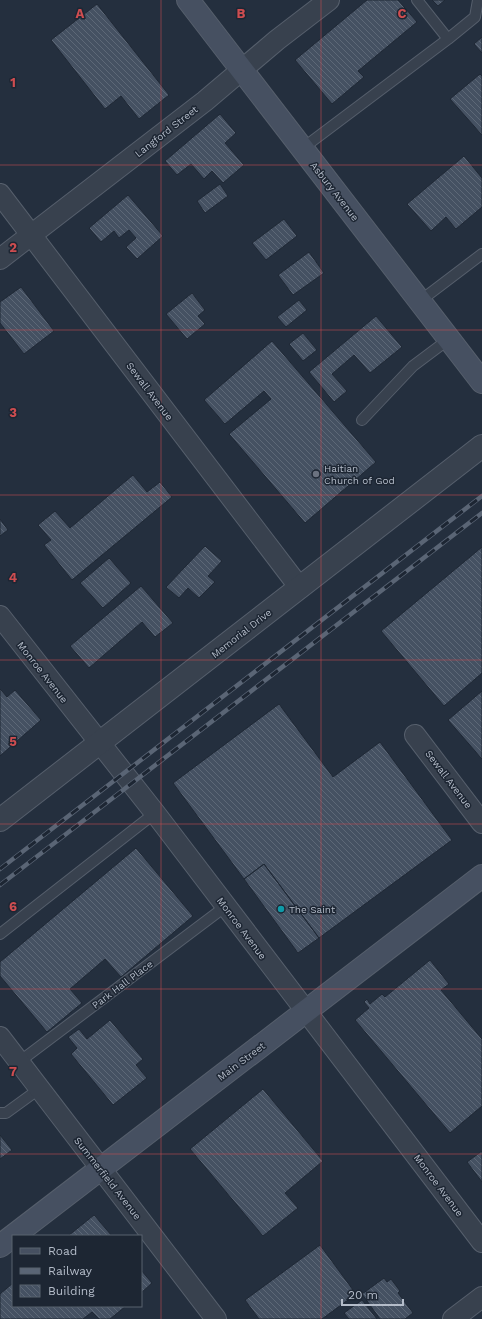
<svg xmlns="http://www.w3.org/2000/svg" width="482" height="1319" viewBox="0 0 482 1319" font-family="'Work Sans',sans-serif">
	<defs>
		<pattern id="building-back-hatch" width="6" height="6" patternUnits="userSpaceOnUse"><rect width="6" height="6" fill="#455162"/><path d="M-1 5l2 2M0 0l6 6M5-1l2 2" fill="none" stroke="#5d6877"/></pattern>
	</defs>
	<rect width="100%" height="100%" fill="#242f3e"/>
	<!-- building -->
	<path fill="url(#building-back-hatch)" stroke="#1f2835" d="M367 0H398L417 22 358 71 364 77 332 104 295 60Z
		M432 0H445L438 6Z
		M97 4 169 95 139 119 121 96 105 109 51 40Z
		M482 37V53L474 44Z
		M480 74 482 76V135L450 99Z
		M220 114 236 133 225 143 244 165 223 183 212 171 204 179 191 164 177 175 165 161Z
		M464 156 482 178V207L456 229 446 217 431 231 407 204Z
		M220 184 228 196 205 213 197 201Z
		M128 195 163 236 137 259 126 247 136 238 129 230 119 238 114 231 101 242 89 228Z
		M284 219 297 236 266 260 252 243Z
		M309 252 324 273 293 295 278 275Z
		M21 287 54 331 24 354 0 323V302Z
		M192 293 205 310 198 316 205 324 187 339 166 314Z
		M299 300 307 310 286 327 277 317Z
		M376 316 402 347 370 373 354 355 332 374 347 391 334 402 309 372Z
		M303 333 317 350 303 361 289 344Z
		M272 341 376 462 305 523 229 434 271 399 264 391 225 424 204 400Z
		M133 475 147 492 160 482 172 497 72 580 44 545 51 540 38 525 55 511 70 528Z
		M0 519 8 530 0 536Z
		M205 546 222 561 208 576 215 582 199 598 188 588 179 598 166 587Z
		M482 547V673L444 706 381 631Z
		M109 558 131 583 103 608 80 583Z
		M141 586 173 623 155 637 142 622 89 668 70 646Z
		M0 689 7 697 15 690 41 720 0 756Z
		M482 691V759L448 720Z
		M279 704 333 777 380 742 452 840 319 938 264 864 244 879 173 783Z
		M136 848 193 916 121 977 105 959 70 989 82 1003 47 1032 0 976V962Z
		M264 864 319 938 298 953 244 879Z
		M430 960 449 984 441 990 482 1039V1106L450 1133 355 1020 369 1008 364 1002 367 999 370 1004 382 994 385 997Z
		M110 1020 143 1059 136 1065 147 1078 113 1105 71 1054 77 1048 68 1037 79 1029 87 1039Z
		M263 1089 323 1161 285 1193 298 1208 263 1236 190 1149Z
		M0 1135 12 1150 0 1159Z
		M482 1151V1182L467 1162Z
		M94 1215 112 1236H68Z
		M320 1245 356 1294 322 1319H259L245 1300Z
		M141 1270 152 1283 141 1293Z
		M384 1278 387 1282 391 1279 400 1291 398 1293 413 1313 405 1319H380L362 1294Z
		M13 1283V1306H126L110 1319H99L92 1312 83 1319H0V1294Z
		M362 1300 377 1319H349L344 1313Z"/>
	<g fill="none" stroke-linecap="round" stroke-linejoin="round">
		<!-- service casing -->
		<g stroke="#565f6c" stroke-width="12">
			<path id="service" d="M417 0 448 39 475 17 478 0
				M303 148 448 39
				M420 301 482 254
				M362 420 413 366 449 339
				M0 934 155 813
				M19 1062 226 906
				M0 1113H6L39 1089"/>
		</g>
		<!-- minor casing -->
		<g stroke="#565f6c" stroke-width="22">
			<path id="minor" d="M0 194 300 588
				M0 259 205 101 277 40 329 0
				M0 616 155 813 482 1242
				M415 735 482 823
				M0 1037 216 1319
				M453 1319 482 1297"/>
		</g>
		<!-- tertiary casing -->
		<g stroke="#565f6c" stroke-width="24">
			<path id="tertiary" d="M0 820 482 446"/>
		</g>
		<!-- secondary casing -->
		<g stroke="#565f6c" stroke-width="24">
			<path id="secondary" d="M188 0 482 382
				M0 1246 482 876"/>
		</g>
		<!-- service -->
		<use href="#service" stroke="#38414e" stroke-width="10"/>
		<!-- minor -->
		<use href="#minor" stroke="#38414e" stroke-width="20"/>
		<!-- tertiary -->
		<use href="#tertiary" stroke="#38414e" stroke-width="22"/>
		<!-- secondary -->
		<use href="#secondary" stroke="#465061" stroke-width="22"/>
		<!-- rail casing -->
		<g stroke="#5a6575" stroke-width="4.5">
			<path id="rail" d="M0 869 482 496
				M0 885 482 513"/>
		</g>
		<!-- rail -->
		<use href="#rail" stroke="#1d2633" stroke-width="3" stroke-dasharray="9" stroke-linecap="butt"/>
	</g>
	<!-- grid -->
	<path fill="none" stroke="#ce4d50" stroke-width="1" stroke-opacity="0.55" d="M161 0V1319M321 0V1319M0 165H482M0 330H482M0 495H482M0 660H482M0 824H482M0 989H482M0 1154H482"/>
	<!-- markers -->
	<circle fill="#6b7280" stroke="#1d2633" stroke-width="1.5" cx="316" cy="474" r="4"/>
	<circle fill="#0f9aa8" stroke="#1d2633" stroke-width="1.5" cx="281" cy="909" r="4"/>
	<g text-anchor="middle" stroke-width="3" stroke-linejoin="round" paint-order="stroke">
		<!-- street labels -->
		<g font-size="10" fill="#b4bcc9" stroke="#1d2633">
			<text transform="translate(166 131) rotate(-38)" y="4">Langford Street</text>
			<text transform="translate(335 191) rotate(52)" y="4">Asbury Avenue</text>
			<text transform="translate(150 391) rotate(53)" y="4">Sewall Avenue</text>
			<text transform="translate(241 633) rotate(-38)" y="4">Memorial Drive</text>
			<text transform="translate(43 672) rotate(52)" y="4">Monroe Avenue</text>
			<text transform="translate(449 779) rotate(53)" y="4">Sewall Avenue</text>
			<text transform="translate(242 928) rotate(53)" y="4">Monroe Avenue</text>
			<text transform="translate(122 984) rotate(-37)" y="4">Park Hall Place</text>
			<text transform="translate(241 1061) rotate(-37)" y="4">Main Street</text>
			<text transform="translate(108 1178) rotate(52)" y="4">Summerfield Avenue</text>
			<text transform="translate(439 1185) rotate(53)" y="4">Monroe Avenue</text>
		</g>
		<!-- poi labels -->
		<g font-size="10" fill="#b4bcc9" stroke="#1d2633" text-anchor="start">
			<text x="324" y="472">Haitian<tspan x="324" dy="12">Church of God</tspan></text>
			<text x="289" y="913">The Saint</text>
		</g>
	</g>
	<g font-size="13" text-anchor="middle" font-weight="bold" fill="#ce4d50" stroke="#1d2633" stroke-width="3" stroke-linejoin="round" paint-order="stroke">
		<text x="80" y="18">A</text>
		<text x="241" y="18">B</text>
		<text x="402" y="18">C</text>
		<text x="13" y="87">1</text>
		<text x="13" y="252">2</text>
		<text x="13" y="417">3</text>
		<text x="13" y="582">4</text>
		<text x="13" y="746">5</text>
		<text x="13" y="911">6</text>
		<text x="13" y="1076">7</text>
	</g>
	<!-- legend -->
	<rect x="12" y="1235" width="130" height="72" fill="#1d2633" stroke="#59626f"/>
	<rect x="20" y="1248" width="20" height="6" fill="#465061" stroke="#59626f"/>
	<text x="48" y="1255" font-size="12" fill="#b4bcc9">Road</text>
	<rect x="20" y="1268" width="20" height="6" fill="#5a6575" stroke="#59626f"/>
	<text x="48" y="1275" font-size="12" fill="#b4bcc9">Railway</text>
	<rect x="20" y="1285" width="20" height="12" fill="url(#building-back-hatch)" stroke="#59626f"/>
	<text x="48" y="1295" font-size="12" fill="#b4bcc9">Building</text>
	<!-- scale -->
	<path d="M342 1299v6h61v-6" fill="none" stroke="#b4bcc9" stroke-width="2"/>
	<text x="348" y="1299" font-size="12" fill="#b4bcc9" stroke="#1d2633" stroke-width="3" paint-order="stroke">20 m</text>
</svg>
